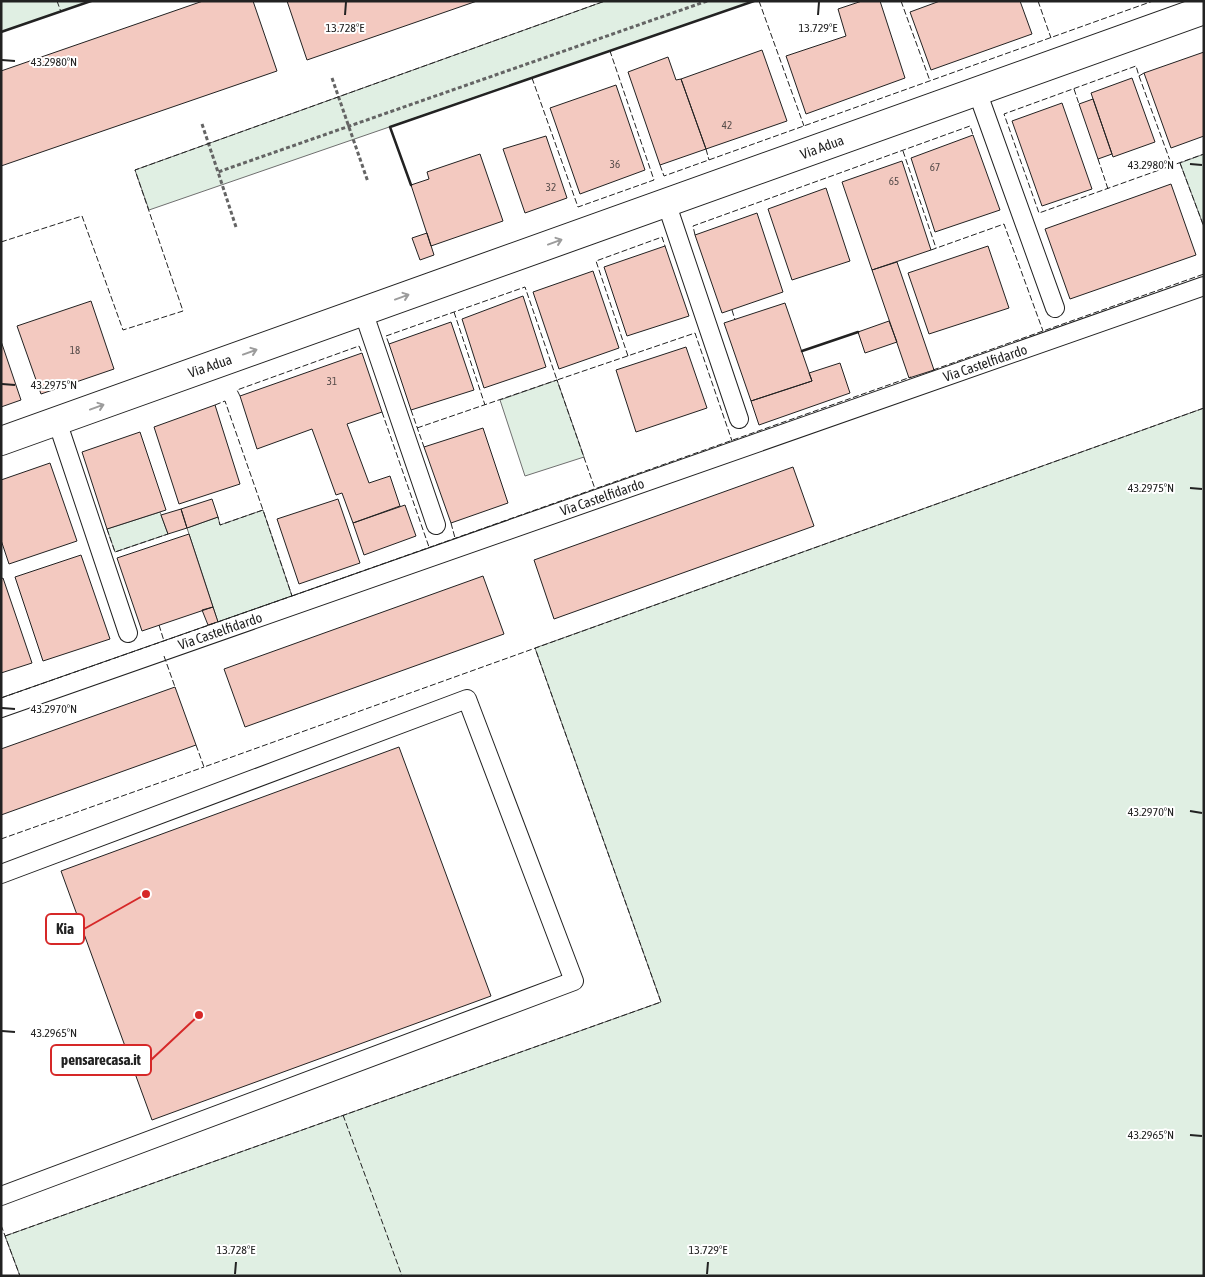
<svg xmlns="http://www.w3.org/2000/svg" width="1205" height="1277" viewBox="0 0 1205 1277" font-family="'Asap Condensed',sans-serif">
	<rect width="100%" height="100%" fill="#fff"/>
	<!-- green -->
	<path fill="#e0efe3" stroke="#6f6f6f" d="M1 1H91L1 32Z
		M605 1H754L149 210 135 170Z
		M1204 154V227L1180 163Z
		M557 380 584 457 525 476 500 400Z
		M1204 408V1276H20L5 1236 661 1002 535 648Z
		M263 510 292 596 218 622 187 528 218 517 220 525Z
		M160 512 168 534 115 552 107 529Z"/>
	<!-- building -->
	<path fill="#f3c9c0" stroke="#222" d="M203 1H253L277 71 1 166V71Z
		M287 1H477L307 60Z
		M862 1H880L905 78 806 114 786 56 846 36 838 9Z
		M940 1H1020L1032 34 931 70 910 12Z
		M762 50 787 121 706 149 681 79Z
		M1204 52V136L1171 148 1144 73Z
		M668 57 676 80 681 79 706 149 660 165 628 72Z
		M1132 78 1155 142 1113 157 1091 93Z
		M616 85 645 170 580 194 550 108Z
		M1093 99 1112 154 1098 159 1079 104Z
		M1062 103 1092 189 1042 206 1012 121Z
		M973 135 1000 210 935 232 911 158Z
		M546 136 567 198 525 213 503 149Z
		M480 154 503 221 431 246 411 185 429 179 427 172Z
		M902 161 931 250 872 270 842 182Z
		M1171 184 1196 255 1070 299 1045 229Z
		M826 188 850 261 792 280 768 209Z
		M757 213 783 292 722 313 695 235Z
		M427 233 434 255 420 260 412 238Z
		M665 246 689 316 627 336 604 267Z
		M988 246 1009 308 929 334 908 273Z
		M897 262 934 370 909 378 872 270Z
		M593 271 619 348 559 369 533 292Z
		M523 296 546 367 484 388 462 319Z
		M91 301 114 369 41 394 17 326Z
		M785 303 812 381 751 401 724 323Z
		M889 321 897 342 865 353 858 332Z
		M451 322 474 390 411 410 389 344Z
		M1 341 21 400 1 407Z
		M686 347 707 408 636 432 616 370Z
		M362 353 382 412 347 424 369 483 390 476 400 506 353 523 342 493 336 495 312 429 257 449 240 396Z
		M840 363 850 393 759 425 751 401 812 381 809 373Z
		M215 405 240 484 179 504 154 427Z
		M483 428 508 503 451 523 424 447Z
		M140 432 166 510 107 529 82 452Z
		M50 463 77 541 9 564 1 540V480Z
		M793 467 814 526 554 619 534 560Z
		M212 499 218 517 187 528 181 509Z
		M338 499 360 563 299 584 277 519Z
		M405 505 416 536 364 555 353 523Z
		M181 509 187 528 168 534 161 515Z
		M189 534 213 607 142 631 117 558Z
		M81 555 110 639 43 661 15 577Z
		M483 576 504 634 245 727 224 669Z
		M3 578 32 663 1 673V579Z
		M213 607 218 622 208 625 202 610Z
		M175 687 196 745 1 815V749Z
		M399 747 491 996 152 1120 61 871Z"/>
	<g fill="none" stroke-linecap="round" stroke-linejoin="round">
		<!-- service casing -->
		<g stroke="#222" stroke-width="20">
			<path id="service" d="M977 91 1055 308
				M666 202 739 419
				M363 311 436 525
				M57 421 128 633
				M1 708 1204 286
				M1 874 467 699 574 981 1 1196"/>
		</g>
		<!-- minor casing -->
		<g stroke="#222" stroke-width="30">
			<path id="minor" d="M1 441 1204 10"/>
		</g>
		<!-- path -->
		<path stroke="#646464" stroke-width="3" stroke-dasharray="4 2.5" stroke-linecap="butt" d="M332 78 368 182
			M202 124 218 172
			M236 227 218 172 707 1"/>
		<!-- service -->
		<use href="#service" stroke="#fff" stroke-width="18"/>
		<!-- minor -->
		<use href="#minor" stroke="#fff" stroke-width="28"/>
		<!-- fence -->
		<path stroke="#222" stroke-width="1" stroke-dasharray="6 2.5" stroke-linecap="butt" d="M57 1 61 12
			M759 1 804 126
			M901 1 930 81
			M1038 1 1051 38
			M1144 73 1139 76 1136 66 1004 114 1039 213 1204 154
			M1139 76 1172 166
			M532 78 578 207 654 180 610 51
			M1074 89 1079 104
			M706 149 709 160
			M903 151 936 248
			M1098 159 1108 189
			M1180 163 1204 227
			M660 165 664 176 1153 1
			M695 235 693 226 970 126 973 135
			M1 242 82 216 123 330 183 311 135 170 605 1
			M931 250 1004 224 1043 331
			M732 310 735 320
			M454 312 485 405
			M389 344 386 336 525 287 557 380 695 333 732 441
			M628 356 596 261 662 237 665 246
			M933 370 1204 274
			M240 396 237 390 359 346 362 353
			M215 405 225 401 263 510
			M411 410 424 447
			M382 412 429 547
			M417 428 557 380 595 489
			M451 523 455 538
			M107 529 115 552 168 534
			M292 596 911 377
			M159 625 164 641
			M164 656 175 687
			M1 698 292 596 263 510 220 525 218 517
			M196 745 204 767 1204 408
			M1 839 204 767
			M343 1115 402 1276
			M1 1225 20 1276
			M5 1236 661 1002 535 648"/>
		<!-- wall -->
		<path stroke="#222" stroke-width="2.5" d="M1 32 91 1
			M411 185 390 127 754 1
			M802 351 858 332"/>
	</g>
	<!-- one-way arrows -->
	<defs><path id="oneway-shaft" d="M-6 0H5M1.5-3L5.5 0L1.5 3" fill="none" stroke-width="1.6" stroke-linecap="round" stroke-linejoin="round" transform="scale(1.25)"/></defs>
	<g stroke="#9c9c9c">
		<use href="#oneway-shaft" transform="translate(555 242) rotate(-20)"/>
		<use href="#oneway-shaft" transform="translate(402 297) rotate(-20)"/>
		<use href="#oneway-shaft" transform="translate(250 352) rotate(-20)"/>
		<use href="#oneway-shaft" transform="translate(97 407) rotate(-20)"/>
	</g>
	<!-- ticks -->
	<path fill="none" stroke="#222" stroke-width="2" d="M345 15 346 2M818 15 819 2M2 60 15 61M1190 164 1202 165M2 384 15 385M1190 488 1202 489M2 708 15 709M1190 811 1202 813M2 1031 15 1032M1190 1135 1202 1136M235 1274 236 1262M707 1274 708 1262"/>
	<g text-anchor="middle" stroke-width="4" stroke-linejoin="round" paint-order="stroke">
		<!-- number labels -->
		<g font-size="11" fill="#564c4a">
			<text x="727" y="129">42</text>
			<text x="615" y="168">36</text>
			<text x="935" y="171">67</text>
			<text x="894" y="185">65</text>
			<text x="551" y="191">32</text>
			<text x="75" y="354">18</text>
			<text x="332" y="385">31</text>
		</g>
		<!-- street labels -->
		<g font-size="14" fill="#222" stroke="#fff">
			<text transform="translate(822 147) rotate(-20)" y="5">Via Adua</text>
			<text transform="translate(985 363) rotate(-19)" y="5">Via Castelfidardo</text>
			<text transform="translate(210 366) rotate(-19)" y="5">Via Adua</text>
			<text transform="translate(602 497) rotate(-19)" y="5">Via Castelfidardo</text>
			<text transform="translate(220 631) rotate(-19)" y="5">Via Castelfidardo</text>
		</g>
	</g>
	<g font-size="12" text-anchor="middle" fill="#222" stroke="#fff" stroke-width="4" stroke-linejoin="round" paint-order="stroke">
		<text x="345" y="32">13.728°E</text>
		<text x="818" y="32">13.729°E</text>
		<text x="54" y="66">43.2980°N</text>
		<text x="1151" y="169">43.2980°N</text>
		<text x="54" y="389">43.2975°N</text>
		<text x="1151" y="492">43.2975°N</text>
		<text x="54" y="713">43.2970°N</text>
		<text x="1151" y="816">43.2970°N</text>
		<text x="54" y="1037">43.2965°N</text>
		<text x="1151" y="1139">43.2965°N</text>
		<text x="236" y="1254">13.728°E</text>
		<text x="708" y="1254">13.729°E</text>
	</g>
	<!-- callouts -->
	<path fill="none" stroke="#d62828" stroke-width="2" d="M146 894L84 929M199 1015L151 1060"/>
	<g fill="#d62828" stroke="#fff" stroke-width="2">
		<circle cx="146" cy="894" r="5"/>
		<circle cx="199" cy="1015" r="5"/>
	</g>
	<g fill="#fff" stroke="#d62828" stroke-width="2">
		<rect x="46" y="914" width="38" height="30" rx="5"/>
		<rect x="51" y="1045" width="100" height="30" rx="5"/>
	</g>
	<g font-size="15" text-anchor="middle" font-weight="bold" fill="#222">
		<text x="65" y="934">Kia</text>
		<text x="101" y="1065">pensarecasa.it</text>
	</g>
	<!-- border -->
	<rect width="1205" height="1277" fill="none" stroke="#222222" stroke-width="5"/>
</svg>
